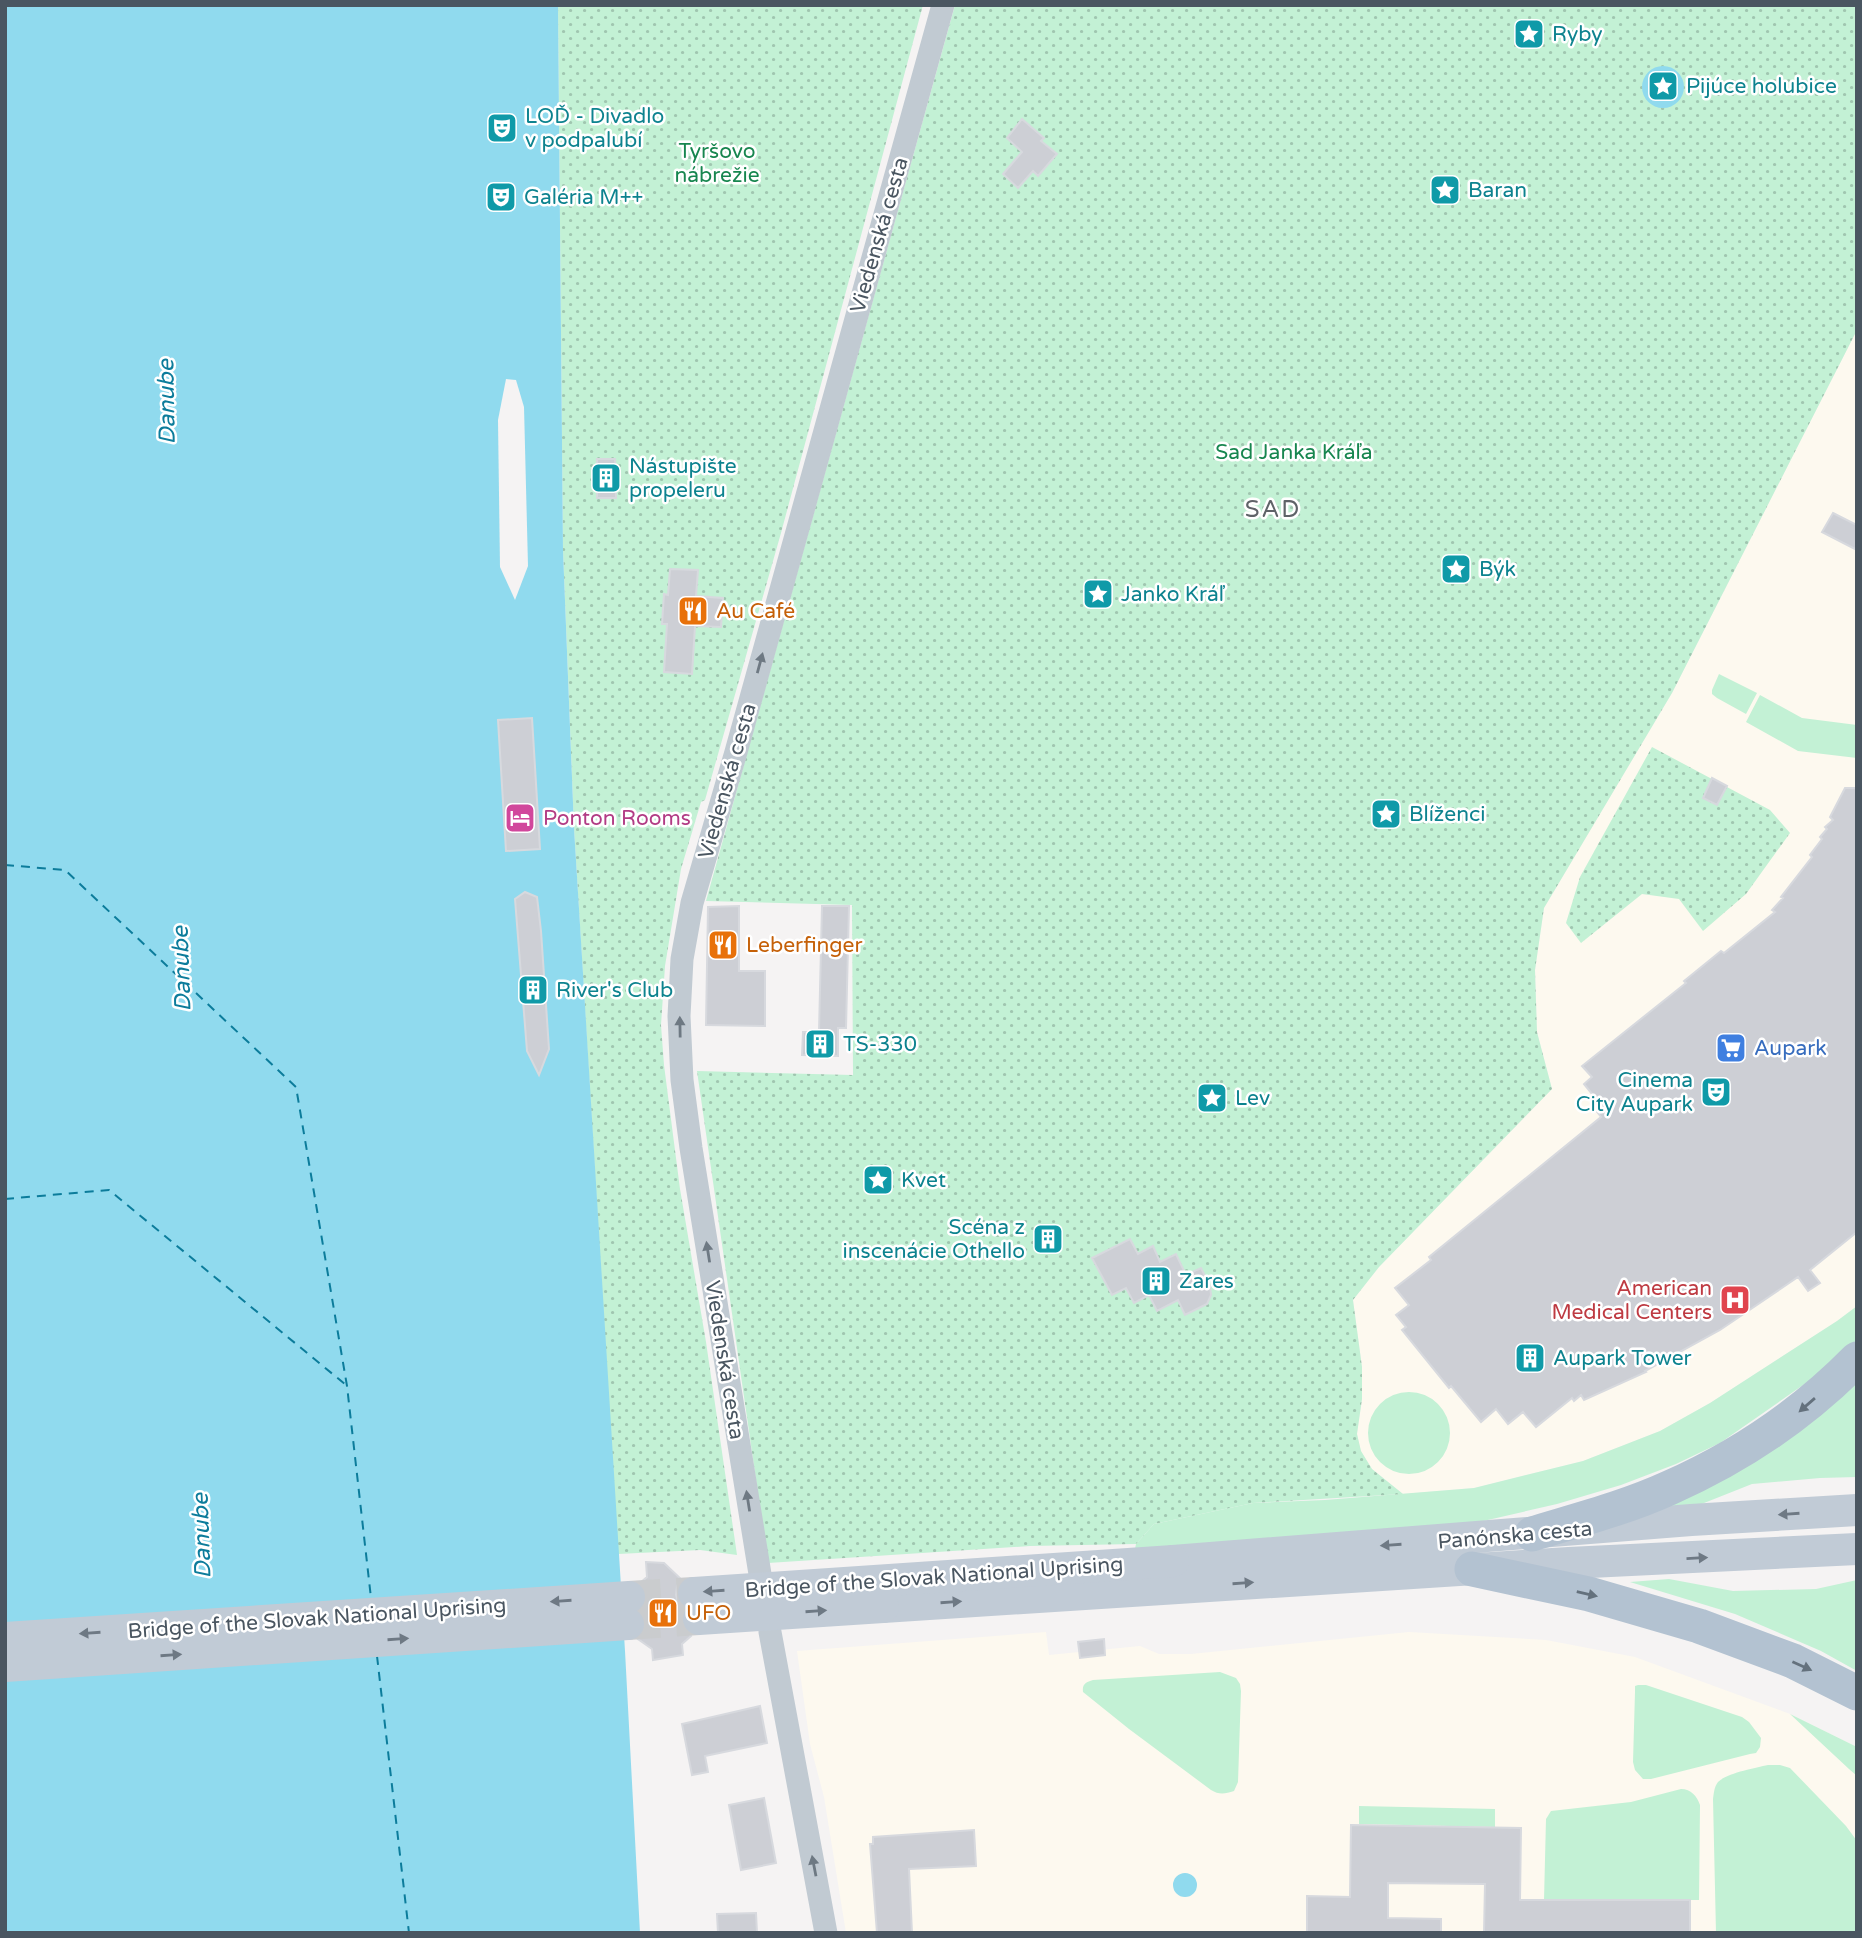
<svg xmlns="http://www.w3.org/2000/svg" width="1862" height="1938" viewBox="0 0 1862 1938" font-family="'Varela Round',sans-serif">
	<defs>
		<pattern id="park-dots" width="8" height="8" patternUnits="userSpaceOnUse" patternTransform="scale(1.75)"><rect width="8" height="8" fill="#c3f1d5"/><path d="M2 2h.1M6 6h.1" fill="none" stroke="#a0c6b0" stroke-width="1.8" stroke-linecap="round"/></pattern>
	</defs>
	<rect width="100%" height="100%" fill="#f5f3f3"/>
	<!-- commercial -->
	<path fill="#fdf9ef" d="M1857 330V1306L1837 1321 1710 1403 1660 1431 1583 1461 1474 1488 1403 1494 1372 1469 1361 1452 1357 1434 1362 1399V1367L1353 1300 1379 1267 1552 1089 1537 1032 1535 970 1544 908 1672 693Z
		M1046 1632 1049 1655 1140 1646 1159 1654H1191L1409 1632 1546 1640 1635 1657 1790 1714 1857 1747V1933H846L824 1797 810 1744 797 1651Z"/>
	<!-- green -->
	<path fill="#c3f1d5" d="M1719 674 1757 693 1746 714 1717 698 1712 694V690Z
		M1760 695 1802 718 1857 725V758L1798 751 1746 722Z
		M1857 1306V1344L1806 1383 1720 1443 1676 1464 1621 1485 1557 1504 1479 1522 1135 1549 1136 1544 1154 1524 1253 1503 1325 1500 1474 1488 1583 1461 1660 1431 1710 1403 1837 1321Z
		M1857 1377V1477L1820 1478 1752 1484 1694 1507 1636 1511Z
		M1368 1433a41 41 0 1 1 82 0a41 41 0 1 1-82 0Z
		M1669 1579 1733 1591 1816 1589 1857 1580V1671L1821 1651 1735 1614 1630 1582Z
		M1220 1672 1236 1678 1240 1684 1241 1691 1238 1782 1234 1791C1225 1794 1219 1795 1211 1790L1129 1729 1083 1692C1082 1684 1086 1682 1093 1680Z
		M1638 1685H1646L1742 1717 1749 1722 1761 1738 1760 1747 1756 1753 1750 1754 1651 1779H1643L1635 1770 1633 1762 1635 1692V1686Z
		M1790 1714 1857 1747V1776L1849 1769Z
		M1768 1765H1780L1790 1768 1846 1826 1857 1841V1933H1716L1713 1799C1714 1793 1714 1787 1718 1782 1727 1773 1755 1768 1768 1765Z
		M1681 1789C1691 1789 1697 1796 1700 1805L1699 1900H1544L1546 1819 1551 1811 1631 1802Z
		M1359 1806 1495 1809V1827L1359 1824Z"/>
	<!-- park -->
	<path fill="url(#park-dots)" d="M558 5H923L781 533 705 800 701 802 681 869 665 966 661 1025 664 1065 680 1189 706 1342 737 1555 700 1550 618 1554 574 828 563 550Z
		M955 5H1857V330L1672 693 1544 908 1535 970 1537 1032 1552 1089 1379 1267 1353 1300 1362 1367V1399L1357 1434 1361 1451 1372 1469 1403 1494 1253 1503 1154 1524 1136 1544 1030 1546 768 1563 697 1071 853 1075 852 905 706 901Z
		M1652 747 1770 810 1790 833 1746 894 1703 931 1679 899 1642 894 1581 943 1566 923 1580 877Z"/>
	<!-- water -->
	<path fill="#90daee" d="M5 5H558L563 550 574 828 625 1651 640 1933H5Z
		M1642 87a21 21 0 1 1 42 0a21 21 0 1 1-42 0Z
		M1173 1885a12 12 0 1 1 24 0a12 12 0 1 1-24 0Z"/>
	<!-- pier -->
	<path fill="#f5f3f3" d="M506 379 516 380 524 407 528 566 515 600 500 567 498 420Z"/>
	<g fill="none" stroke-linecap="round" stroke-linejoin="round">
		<!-- ferry -->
		<path stroke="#0c7c9b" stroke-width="2" stroke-dasharray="9 7" stroke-linecap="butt" d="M5 865 65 870 296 1087 347 1386 371 1598
			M5 1199 109 1190 346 1385
			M377 1656 409 1933"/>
	</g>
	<!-- building -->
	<path fill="#cdcfd5" stroke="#d7d9de" stroke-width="2" d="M1022 119 1044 138 1041 141 1057 154 1038 176 1033 171 1018 188 1003 174 1022 152 1007 138Z
		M597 459H615L616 498H597Z
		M1833 513 1857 525V550L1822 532Z
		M670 569 698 570 696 596 723 598 721 627 695 626 692 674 664 672 667 624H662L664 594 668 595Z
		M532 718 540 849 506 851 498 720Z
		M1712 778 1727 786 1717 805 1703 798Z
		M1845 788H1857V1232L1810 1270 1820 1283 1808 1291 1798 1277 1720 1330 1645 1371 1646 1372 1584 1400 1581 1395 1574 1401 1572 1398 1536 1427 1523 1412 1508 1424 1496 1409 1481 1422 1451 1386 1449 1388 1402 1330 1406 1327 1396 1315 1409 1305 1395 1288 1431 1260 1429 1257 1601 1117 1591 1104 1597 1100 1584 1084 1592 1077 1582 1066 1686 983 1684 981 1721 951 1724 953 1775 912 1772 910 1783 898 1781 897 1812 857 1810 855 1822 839 1820 837 1827 829 1825 827 1833 820 1830 817Z
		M525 892 537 897 541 931 549 1049 539 1075 527 1051 515 899Z
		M739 906V971H765V1026L706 1025 708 907Z
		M822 906H849L846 1028H838V1056L802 1055 803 1032H819Z
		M1130 1239 1138 1254 1153 1246 1160 1262 1176 1254 1186 1275 1201 1268 1210 1286 1211 1295 1207 1304 1185 1315 1178 1300 1157 1311 1149 1295 1134 1303 1126 1288 1112 1295 1092 1258Z
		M646 1562 664 1563 682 1580 677 1586 676 1595 678 1603 685 1608 681 1620 683 1629 691 1636 682 1644 683 1655 653 1660 652 1649 638 1639 644 1633 646 1623 644 1614 640 1611 646 1604 647 1595 645 1587 640 1583 647 1577Z
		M1104 1639 1105 1655 1080 1658 1078 1642Z
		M760 1706 767 1743 705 1756 708 1772 692 1775 682 1724Z
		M764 1798 776 1863 741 1870 729 1805Z
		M1351 1825 1521 1828 1520 1900H1690V1933H1484L1485 1884 1388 1883V1918L1441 1919V1933H1307V1896L1350 1897Z
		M974 1830 976 1866 909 1869 912 1933H877L870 1844H873V1837Z
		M756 1913 757 1933H718L717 1914Z"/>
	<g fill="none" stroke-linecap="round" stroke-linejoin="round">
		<!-- secondary-tunnel -->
		<path stroke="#caccce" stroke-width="32" stroke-dasharray="32 16" stroke-linecap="butt" d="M629 1597 694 1593
			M628 1624 699 1619"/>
		<!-- minor -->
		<path stroke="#c1cad2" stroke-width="23" d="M760 1574 691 1148 682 1080 679 1016 682 959 692 903 736 752 943 5
			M770 1632 826 1933"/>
		<!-- secondary -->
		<path stroke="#c1cbd6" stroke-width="32" d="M1173 1561 1691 1520 1857 1510
			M883 1607 1569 1563 1857 1549
			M5 1638 629 1597
			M5 1666 628 1624"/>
		<!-- primary -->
		<path stroke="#b3c2d1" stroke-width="35" d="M1532 1534C1578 1520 1625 1508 1669 1488 1739 1457 1803 1414 1857 1359
			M1472 1569 1589 1594 1699 1626 1793 1661 1857 1693"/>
		<!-- secondary-bridge -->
		<path stroke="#c1cbd6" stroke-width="32" d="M694 1593 1173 1561
			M699 1619 883 1607"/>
	</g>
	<!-- one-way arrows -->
	<defs><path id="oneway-solid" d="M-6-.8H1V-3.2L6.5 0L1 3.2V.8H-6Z" transform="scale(1.75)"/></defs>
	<g fill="#6e7983">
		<use href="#oneway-solid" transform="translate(760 663) rotate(-75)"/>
		<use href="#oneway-solid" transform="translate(680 1027) rotate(-91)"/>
		<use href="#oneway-solid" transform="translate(708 1252) rotate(-99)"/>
		<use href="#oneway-solid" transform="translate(748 1501) rotate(-99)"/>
		<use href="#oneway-solid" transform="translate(814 1866) rotate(-101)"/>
	</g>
	<g fill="#64717d">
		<use href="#oneway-solid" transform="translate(1807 1405) rotate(139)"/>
		<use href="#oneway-solid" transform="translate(1587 1594) rotate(13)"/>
		<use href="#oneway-solid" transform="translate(1802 1666) rotate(24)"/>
	</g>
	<g fill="#6e7984">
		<use href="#oneway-solid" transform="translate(1789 1514) rotate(176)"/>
		<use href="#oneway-solid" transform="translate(1391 1545) rotate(176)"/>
		<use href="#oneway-solid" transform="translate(1697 1558) rotate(-3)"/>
		<use href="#oneway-solid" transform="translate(1243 1583) rotate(-4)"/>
		<use href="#oneway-solid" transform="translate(714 1591) rotate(176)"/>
		<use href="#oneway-solid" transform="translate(561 1601) rotate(176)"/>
		<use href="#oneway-solid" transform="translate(951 1602) rotate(-4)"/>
		<use href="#oneway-solid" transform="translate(816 1611) rotate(-4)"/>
		<use href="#oneway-solid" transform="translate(90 1633) rotate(176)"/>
		<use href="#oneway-solid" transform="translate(398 1639) rotate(-4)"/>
		<use href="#oneway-solid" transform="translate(171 1655) rotate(-4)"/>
	</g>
	<!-- icons -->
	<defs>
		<g id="sight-square" transform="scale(1.575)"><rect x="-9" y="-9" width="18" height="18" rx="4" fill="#0f9aa8" stroke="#fff"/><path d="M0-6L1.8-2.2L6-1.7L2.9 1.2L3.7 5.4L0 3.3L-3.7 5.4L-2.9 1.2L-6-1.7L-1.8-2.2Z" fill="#fff"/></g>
		<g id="theatre-square" transform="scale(1.575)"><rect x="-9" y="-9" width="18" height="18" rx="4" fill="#0f9aa8" stroke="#fff"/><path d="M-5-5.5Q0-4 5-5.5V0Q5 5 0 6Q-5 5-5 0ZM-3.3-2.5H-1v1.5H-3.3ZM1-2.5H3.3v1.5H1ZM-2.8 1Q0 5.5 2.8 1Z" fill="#fff"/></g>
		<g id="building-square" transform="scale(1.575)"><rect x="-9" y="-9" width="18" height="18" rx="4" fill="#0f9aa8" stroke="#fff"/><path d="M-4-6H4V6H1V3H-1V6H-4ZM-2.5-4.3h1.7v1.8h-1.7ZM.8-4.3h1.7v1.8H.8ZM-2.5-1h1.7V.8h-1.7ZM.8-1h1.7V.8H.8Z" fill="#fff"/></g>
		<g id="restaurant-square" transform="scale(1.575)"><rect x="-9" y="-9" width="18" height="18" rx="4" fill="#e8710a" stroke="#fff"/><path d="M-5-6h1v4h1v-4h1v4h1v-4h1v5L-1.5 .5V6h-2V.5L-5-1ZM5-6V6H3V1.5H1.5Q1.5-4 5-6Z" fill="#fff"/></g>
		<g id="hotel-square" transform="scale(1.575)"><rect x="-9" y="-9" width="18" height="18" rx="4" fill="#d1479c" stroke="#fff"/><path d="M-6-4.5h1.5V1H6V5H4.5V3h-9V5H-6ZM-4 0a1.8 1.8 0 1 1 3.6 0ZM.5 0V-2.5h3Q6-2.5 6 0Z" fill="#fff"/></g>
		<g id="supermarket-square" transform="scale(1.575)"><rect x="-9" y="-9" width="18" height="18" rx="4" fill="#3f7fe0" stroke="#fff"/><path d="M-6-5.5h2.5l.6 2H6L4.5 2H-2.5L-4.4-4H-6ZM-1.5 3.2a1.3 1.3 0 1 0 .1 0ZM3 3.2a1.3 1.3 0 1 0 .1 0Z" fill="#fff"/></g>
		<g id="hospital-square" transform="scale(1.575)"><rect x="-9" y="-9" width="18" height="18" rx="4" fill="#e0444e" stroke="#fff"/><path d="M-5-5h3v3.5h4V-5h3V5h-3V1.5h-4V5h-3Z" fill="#fff"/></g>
	</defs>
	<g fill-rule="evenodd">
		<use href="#sight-square" x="1529" y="34"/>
		<use href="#sight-square" x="1663" y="86"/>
		<use href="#theatre-square" x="502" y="128"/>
		<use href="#sight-square" x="1445" y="190"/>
		<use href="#theatre-square" x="501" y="197"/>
		<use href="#building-square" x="606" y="478"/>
		<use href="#sight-square" x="1456" y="569"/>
		<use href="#sight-square" x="1098" y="594"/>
		<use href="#restaurant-square" x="693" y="611"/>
		<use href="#sight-square" x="1386" y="814"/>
		<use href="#hotel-square" x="520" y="818"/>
		<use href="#restaurant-square" x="723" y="945"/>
		<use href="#building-square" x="533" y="990"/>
		<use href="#building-square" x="820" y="1044"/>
		<use href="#supermarket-square" x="1731" y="1048"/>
		<use href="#theatre-square" x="1716" y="1092"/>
		<use href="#sight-square" x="1212" y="1098"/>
		<use href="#sight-square" x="878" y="1180"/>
		<use href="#building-square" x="1048" y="1239"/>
		<use href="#building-square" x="1156" y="1281"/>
		<use href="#hospital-square" x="1735" y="1300"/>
		<use href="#building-square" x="1530" y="1358"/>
		<use href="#restaurant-square" x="663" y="1613"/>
	</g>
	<g text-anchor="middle" stroke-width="5" stroke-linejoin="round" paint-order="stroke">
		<!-- culture labels -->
		<g font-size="21" fill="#0d838f" stroke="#fff" text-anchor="start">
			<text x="1552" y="41">Ryby</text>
			<text x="1686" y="93">Pijúce holubice</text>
			<text x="525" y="123">LOĎ - Divadlo<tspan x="525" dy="24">v podpalubí</tspan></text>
			<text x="1468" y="197">Baran</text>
			<text x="524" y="204">Galéria M++</text>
			<text x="629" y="473">Nástupište<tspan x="629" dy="24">propeleru</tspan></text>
			<text x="1479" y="576">Býk</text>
			<text x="1121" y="601">Janko Kráľ</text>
			<text x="1409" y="821">Blíženci</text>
			<text x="556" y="997">River's Club</text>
			<text x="843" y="1051">TS-330</text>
			<text x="1693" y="1087" text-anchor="end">Cinema<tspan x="1693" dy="24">City Aupark</tspan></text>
			<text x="1235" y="1105">Lev</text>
			<text x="901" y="1187">Kvet</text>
			<text x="1025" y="1234" text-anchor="end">Scéna z<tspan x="1025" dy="24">inscenácie Othello</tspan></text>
			<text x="1179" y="1288">Zares</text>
			<text x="1553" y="1365">Aupark Tower</text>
		</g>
		<!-- park labels -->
		<g font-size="21" fill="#17864f" stroke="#fff">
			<text x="717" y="158">Tyršovo<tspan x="717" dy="24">nábrežie</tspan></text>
			<text x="1294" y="459">Sad Janka Kráľa</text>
		</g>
		<!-- street labels -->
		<g font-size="21" fill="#4a5661" stroke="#fff">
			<text transform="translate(879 235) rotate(-74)" y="7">Viedenská cesta</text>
			<text transform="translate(727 781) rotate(-74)" y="7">Viedenská cesta</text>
			<text transform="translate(725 1360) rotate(81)" y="7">Viedenská cesta</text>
			<text transform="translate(1515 1535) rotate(-5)" y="7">Panónska cesta</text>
			<text transform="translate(934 1577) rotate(-4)" y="7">Bridge of the Slovak National Uprising</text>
			<text transform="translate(317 1618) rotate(-4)" y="7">Bridge of the Slovak National Uprising</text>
		</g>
		<!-- food labels -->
		<g font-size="21" fill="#c56008" stroke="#fff" text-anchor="start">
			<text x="716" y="618">Au Café</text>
			<text x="746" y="952">Leberfinger</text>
			<text x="686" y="1620">UFO</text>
		</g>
		<!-- hotel labels -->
		<g font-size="21" fill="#b23c85" stroke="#fff" text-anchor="start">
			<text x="543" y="825">Ponton Rooms</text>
		</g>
		<!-- shop labels -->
		<g font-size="21" fill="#366cbe" stroke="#fff" text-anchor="start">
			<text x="1754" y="1055">Aupark</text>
		</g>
		<!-- health labels -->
		<g font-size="21" fill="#be3a42" stroke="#fff" text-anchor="end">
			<text x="1712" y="1295">American<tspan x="1712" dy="24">Medical Centers</tspan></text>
		</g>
		<!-- water labels -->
		<g font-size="23" font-style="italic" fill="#0c7c9b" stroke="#fff">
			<text transform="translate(166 402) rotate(-91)" y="8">Danube</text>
			<text transform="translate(181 969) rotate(-92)" y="8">Danube</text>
			<text transform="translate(201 1536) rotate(-92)" y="8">Danube</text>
		</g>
		<!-- quarter labels -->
		<g font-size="24" letter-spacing="2" fill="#5f6368" stroke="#fff">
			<text x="1273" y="517">SAD</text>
		</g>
	</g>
	<!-- border -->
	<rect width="1862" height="1938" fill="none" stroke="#4a5661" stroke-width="14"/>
</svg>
